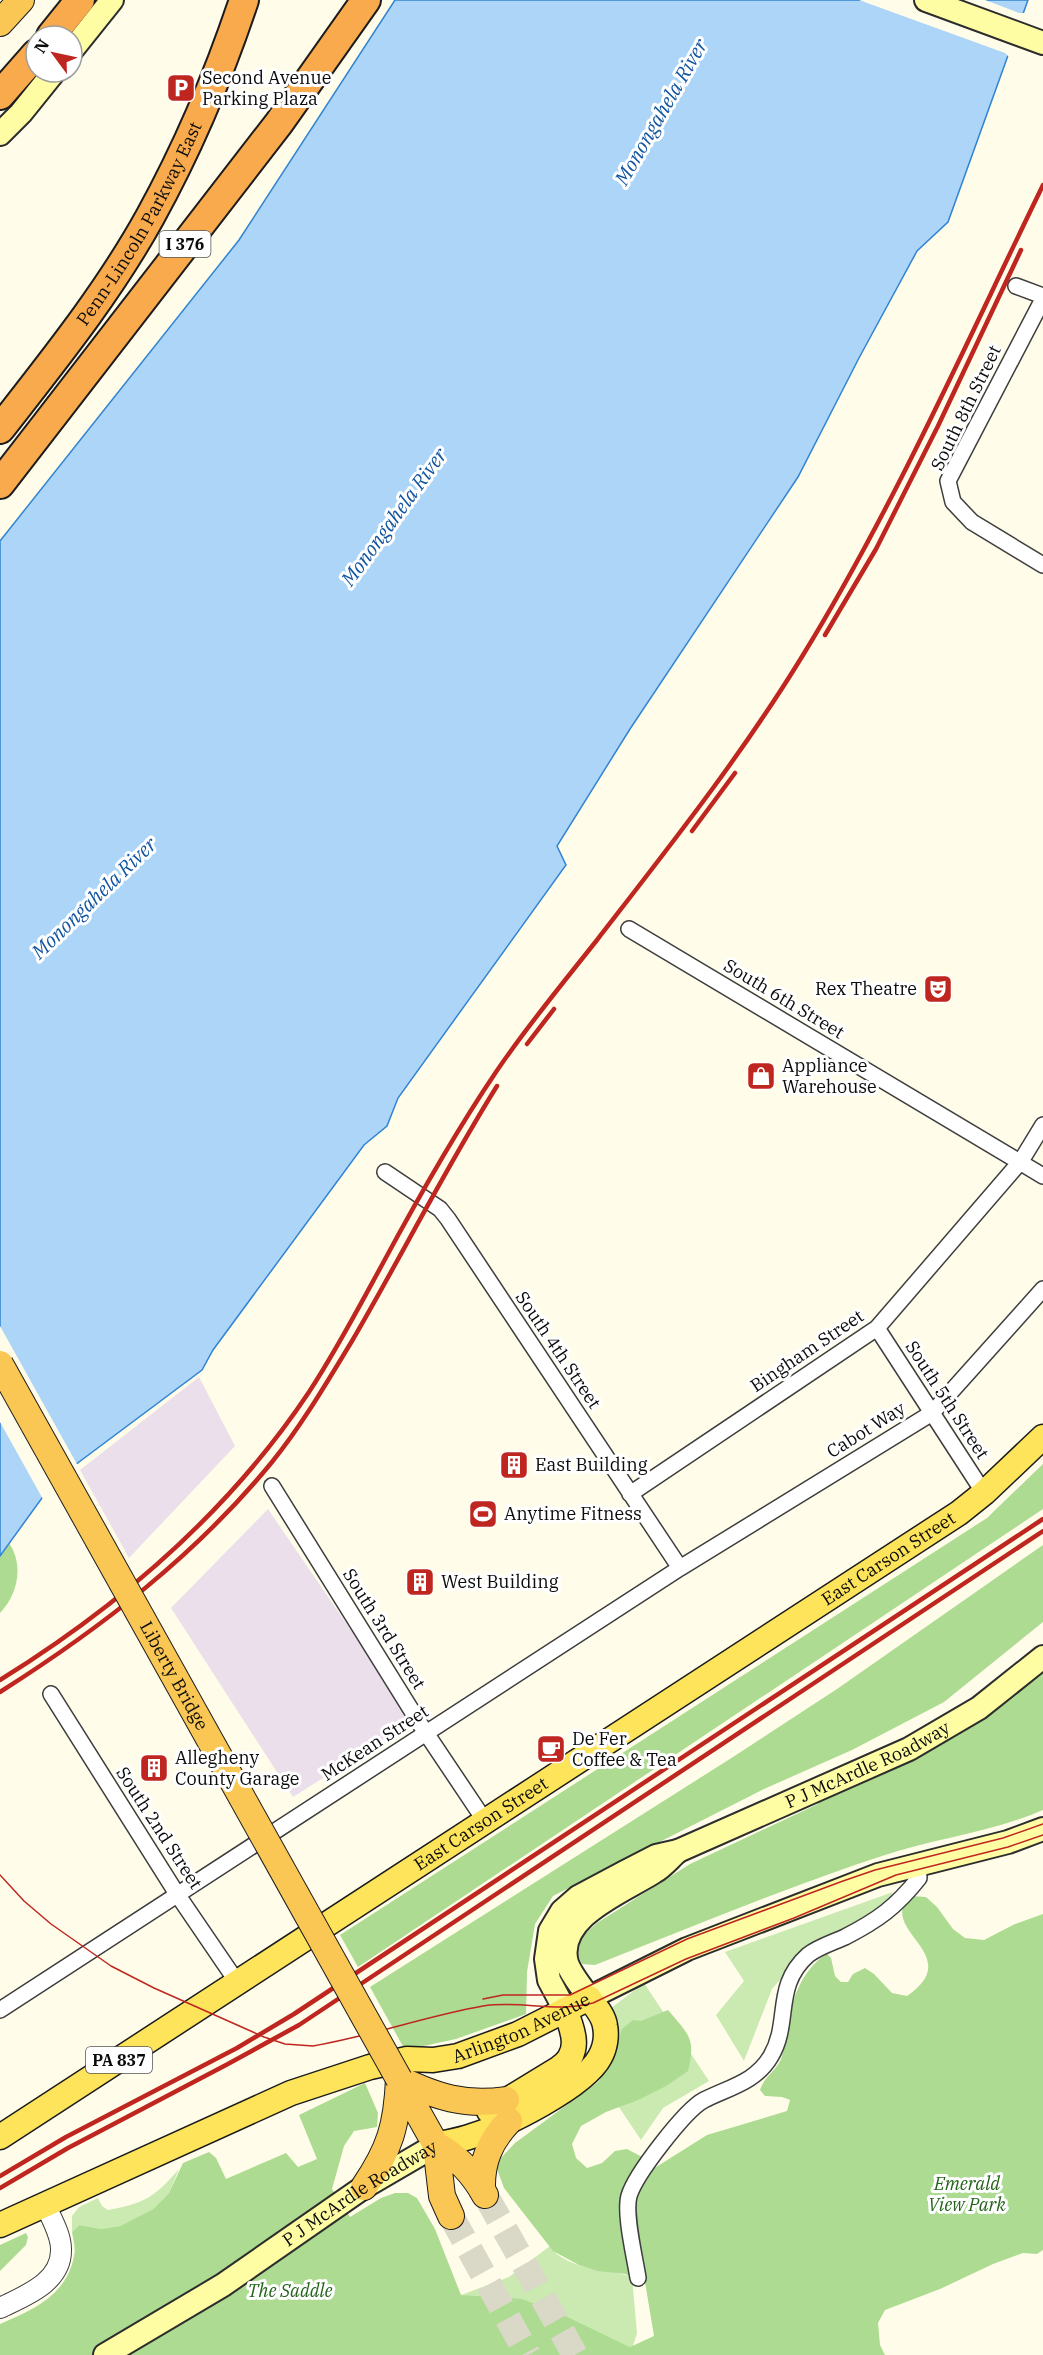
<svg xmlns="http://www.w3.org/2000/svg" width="1043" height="2355" viewBox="0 0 1043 2355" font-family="'IBM Plex Serif',serif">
	<rect width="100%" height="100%" fill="#fffde9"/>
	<!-- industrial -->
	<path fill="#ebdfeb" d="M199 1377 235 1446 129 1558 80 1470Z
		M268 1509 413 1721 293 1797 171 1608Z"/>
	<!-- green -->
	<path fill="#caeab2" d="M893 1892 888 1905 795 1963 772 1989 744 2061 716 2015 744 1981 725 1952Z
		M644 1983 709 2081 663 2108 641 2140 592 2067 602 2015Z
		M179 2169 169 2193 153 2209 120 2226 101 2229 79 2225 72 2232V2216L79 2207 98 2198 102 2206 108 2210C144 2204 156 2196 179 2169Z
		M550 2246C565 2270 609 2269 632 2277L637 2333 633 2346 630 2347 568 2317 488 2299 461 2295 509 2277Z"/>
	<!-- forest -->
	<path fill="#acdb91" d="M1043 1464V1509L358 1967 340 1935 987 1518Z
		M9 1543C24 1565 18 1594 0 1613V1556Z
		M1043 1545V1622L944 1702 852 1750 764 1789 553 1896 535 1924 527 1972 526 2014 456 2039 405 2050 370 1987 733 1757 837 1689Z
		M1043 1668V1810C992 1832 937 1838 885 1855 787 1887 691 1927 595 1965L582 1964C572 1944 582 1936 597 1923L690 1864 818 1804 817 1800Z
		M912 1896 926 1897 937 1907 953 1929 965 1938 984 1940 1015 1924 1043 1914V2250L1037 2254 1023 2253 993 2264 940 2289 885 2310 878 2323 880 2345 885 2355H0V2324C33 2310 67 2295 74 2256 76 2248 73 2239 72 2232L79 2225 101 2229 120 2226 153 2209 169 2193 183 2163 209 2152 216 2158 226 2179 286 2153 298 2167 317 2159 299 2115 365 2083 378 2113 377 2127 354 2131 344 2146 332 2189 350 2217 381 2198 395 2193H408L417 2198 435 2229 461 2295 522 2299 568 2317 630 2347 654 2336 645 2282 625 2274 598 2271 579 2265 553 2251 504 2188 497 2169 501 2158 515 2143 598 2082 612 2063 622 2029 633 2020 641 2021 668 2010C689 2035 696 2038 688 2071L666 2086 638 2100 606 2112 581 2126 572 2144 576 2158 587 2168 602 2163 615 2151 627 2149 644 2158 653 2169 707 2135 787 2111 790 2100 782 2097 765 2096 760 2090C764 2077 776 2071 781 2059 787 2042 786 2025 791 2008 797 1987 808 1965 827 1954L831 1958 835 1976 841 1982H848L853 1974 865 1968 874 1974 892 1993 907 1996C961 1959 894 1936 903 1907 905 1903 909 1899 912 1896Z
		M26 2233 28 2237 26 2245 0 2271V2245Z"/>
	<!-- water -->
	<path fill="#acd5f8" stroke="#3184d1" stroke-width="1.5" d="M395 0H1028L948 222 917 251 859 358 798 477 630 729 557 846 566 865 398 1098 387 1126 364 1145 213 1350 202 1370 55 1480 0 1556V541L239 240Z"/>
	<!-- pier -->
	<path fill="#fffde9" d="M859 0H985L1019 13H1027L1010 58 1005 53Z
		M0 1326 78 1466 57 1482 44 1501 0 1422Z"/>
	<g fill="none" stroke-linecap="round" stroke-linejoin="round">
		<!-- trunk-tunnel -->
		<path stroke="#dad9c8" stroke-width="26" stroke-dasharray="26 13" stroke-linecap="butt" d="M486 2196 575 2355
			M451 2216 528 2355"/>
		<!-- minor casing -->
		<g stroke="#3e3e3e" stroke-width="18">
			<path id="minor" d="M1016 286 1043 296
				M1043 299 948 481 953 502 972 522 1043 565
				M629 929 1043 1176
				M385 1172 440 1209 448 1219 680 1568
				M877 1328 984 1493
				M272 1486 420 1724 485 1821
				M630 1494 877 1328 1021 1161 1043 1125
				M51 1694 177 1894 237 1982
				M0 2010 680 1568 932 1413 1043 1289
				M638 2278C635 2258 624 2214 629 2196 635 2175 685 2110 704 2100 730 2087 756 2082 771 2056 791 2022 773 1986 808 1955 818 1947 834 1942 845 1937 878 1920 896 1907 919 1878L918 1864"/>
		</g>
		<!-- tertiary casing -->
		<g stroke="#3e3e3e" stroke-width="22">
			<path id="tertiary" d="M0 2308C24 2296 62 2283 61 2249 61 2234 51 2218 45 2204"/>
		</g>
		<!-- secondary casing -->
		<g stroke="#2d2d2d" stroke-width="26">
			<g id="secondary">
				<path d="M926 0 1043 43"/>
				<path d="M72 50 112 0"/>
				<path d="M0 134 21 113 54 72"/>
				<path d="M678 1851C670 1858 663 1867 654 1872 625 1891 554 1917 567 1963 571 1975 582 1987 589 1998L687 1949 878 1875 1008 1842 1043 1829"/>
				<path id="s1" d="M565 2010 549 1980 546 1959 550 1931 562 1911 578 1897 625 1872 656 1856 678 1851 909 1749 979 1708 1043 1657"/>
				<path id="s2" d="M105 2355 223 2285 364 2187 436 2145"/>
			</g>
		</g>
		<!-- primary casing -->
		<g stroke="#1c1c1c" stroke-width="27">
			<g id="primary">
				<path d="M489 2111 558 2069C582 2054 574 2032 565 2010"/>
				<path id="s3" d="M0 2137 959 1513 984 1493 1043 1437"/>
				<path id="s4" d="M0 2225 291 2093 370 2067 407 2059 433 2060 458 2056 518 2034 589 1998C595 2006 604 2016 605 2026 607 2036 605 2048 600 2057 584 2087 504 2126 472 2136 461 2140 448 2142 436 2145"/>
			</g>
		</g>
		<!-- trunk casing -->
		<g stroke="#1c1c1c" stroke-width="28">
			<path id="trunk" d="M0 23 21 0
				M399 2079 436 2145 442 2196 451 2216
				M399 2079C437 2097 464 2106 506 2100
				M436 2145C458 2157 473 2173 485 2195
				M364 2187C390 2149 397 2125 399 2079
				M482 2190C481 2162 490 2141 509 2121"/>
		</g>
		<!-- motorway casing -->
		<g stroke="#1c1c1c" stroke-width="32">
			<g id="motorway">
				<path d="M51 36 80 0"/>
				<path d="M0 95 36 54"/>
				<path id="s5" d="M0 429C53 361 108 293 150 217 188 148 219 75 244 0"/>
				<path d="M0 484 279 123 366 0"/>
			</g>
		</g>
		<!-- minor -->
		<use href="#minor" stroke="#fff" stroke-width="15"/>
		<!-- tertiary -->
		<use href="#tertiary" stroke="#fff" stroke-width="20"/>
		<!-- secondary -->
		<use href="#secondary" stroke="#fffda4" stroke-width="22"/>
		<!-- primary -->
		<use href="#primary" stroke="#fde45b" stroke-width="24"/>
		<!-- trunk -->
		<use href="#trunk" stroke="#fbc754" stroke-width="26"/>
		<!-- motorway -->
		<use href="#motorway" stroke="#f9aa4d" stroke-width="28"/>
		<!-- tram -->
		<path stroke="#bf2620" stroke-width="1.5" d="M0 1875 24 1901 51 1924 111 1966 154 1988 264 2037 285 2044 313 2046C371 2036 426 2016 483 2006 520 2000 557 2013 593 2003L686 1959 794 1918 896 1875 1008 1847 1043 1835
			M483 1999 503 1995H570L687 1939 843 1881 875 1870 1003 1838 1043 1824"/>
		<!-- rail -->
		<path stroke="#bf2620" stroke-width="4.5" d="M825 635 876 549 938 426 1021 250
			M692 831 735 773
			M527 1044 554 1009
			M0 1680C121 1605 229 1512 309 1392 336 1351 359 1307 383 1263 418 1198 454 1134 496 1072 527 1026 563 983 597 940 669 847 742 755 803 655 895 505 966 343 1043 185
			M0 1692C101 1628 196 1555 272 1462 302 1425 327 1382 352 1341 401 1257 445 1169 497 1086
			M0 2176 66 2137 237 2048 294 2014 1043 1519
			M0 2188 68 2148 226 2065 299 2025 1043 1531"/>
		<!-- trunk-bridge casing -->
		<g stroke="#1c1c1c" stroke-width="28" stroke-linecap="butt">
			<g id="trunk-bridge">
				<path id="s6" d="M0 1364 399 2079"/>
			</g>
		</g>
		<!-- trunk-bridge -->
		<use href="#trunk-bridge" stroke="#fbc754" stroke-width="26"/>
	</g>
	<!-- icons -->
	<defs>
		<g id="parking-square" transform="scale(1.5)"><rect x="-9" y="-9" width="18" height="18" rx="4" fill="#bf2620" stroke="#fff"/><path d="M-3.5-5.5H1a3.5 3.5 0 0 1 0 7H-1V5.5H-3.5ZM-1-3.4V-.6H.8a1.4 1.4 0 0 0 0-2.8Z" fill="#fff"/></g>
		<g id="theatre-square" transform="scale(1.5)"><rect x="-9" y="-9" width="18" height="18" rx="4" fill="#bf2620" stroke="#fff"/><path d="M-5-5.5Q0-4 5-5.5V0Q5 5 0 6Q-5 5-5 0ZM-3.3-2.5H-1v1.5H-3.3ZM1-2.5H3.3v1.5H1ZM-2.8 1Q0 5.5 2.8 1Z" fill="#fff"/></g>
		<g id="shop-square" transform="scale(1.5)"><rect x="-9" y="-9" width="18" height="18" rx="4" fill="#bf2620" stroke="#fff"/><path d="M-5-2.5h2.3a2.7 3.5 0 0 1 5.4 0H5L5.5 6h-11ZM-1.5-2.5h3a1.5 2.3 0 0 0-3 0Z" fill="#fff"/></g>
		<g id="building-square" transform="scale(1.5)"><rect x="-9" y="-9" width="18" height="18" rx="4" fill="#bf2620" stroke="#fff"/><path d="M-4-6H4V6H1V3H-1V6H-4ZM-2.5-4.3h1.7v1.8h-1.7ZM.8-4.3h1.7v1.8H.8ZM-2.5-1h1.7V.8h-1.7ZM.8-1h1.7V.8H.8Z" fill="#fff"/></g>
		<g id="stadium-square" transform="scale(1.5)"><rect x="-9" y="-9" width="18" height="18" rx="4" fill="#bf2620" stroke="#fff"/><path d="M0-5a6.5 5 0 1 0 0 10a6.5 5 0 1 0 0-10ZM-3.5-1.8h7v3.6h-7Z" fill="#fff"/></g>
		<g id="cafe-square" transform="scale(1.5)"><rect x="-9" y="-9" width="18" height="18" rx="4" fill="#bf2620" stroke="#fff"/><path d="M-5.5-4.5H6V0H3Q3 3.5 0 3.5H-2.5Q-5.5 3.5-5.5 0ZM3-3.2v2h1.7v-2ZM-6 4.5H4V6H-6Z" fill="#fff"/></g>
	</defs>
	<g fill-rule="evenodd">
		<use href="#parking-square" x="181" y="88"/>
		<use href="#theatre-square" x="938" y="989"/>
		<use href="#shop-square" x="761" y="1076"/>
		<use href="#building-square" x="514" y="1465"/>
		<use href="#stadium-square" x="483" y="1514"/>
		<use href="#building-square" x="420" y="1582"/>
		<use href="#cafe-square" x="551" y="1749"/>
		<use href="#building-square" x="154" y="1768"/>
	</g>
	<g text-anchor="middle" stroke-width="6" stroke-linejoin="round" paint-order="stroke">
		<!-- shield labels -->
		<g fill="#fff" stroke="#545454" stroke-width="1.5">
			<rect x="159.5" y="231" width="51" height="26" rx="4.5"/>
			<rect x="86" y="2047" width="66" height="26" rx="4.5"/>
		</g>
		<g font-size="16" font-weight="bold" fill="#0b0b0b">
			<text x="185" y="250">I 376</text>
			<text x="119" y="2066">PA 837</text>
		</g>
		<!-- poi labels -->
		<g font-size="18" fill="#0b0b0b" stroke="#fff" text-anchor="start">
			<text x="202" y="84">Second Avenue<tspan x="202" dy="21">Parking Plaza</tspan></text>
			<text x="917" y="995" text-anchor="end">Rex Theatre</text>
			<text x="782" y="1072">Appliance<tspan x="782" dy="21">Warehouse</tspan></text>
			<text x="535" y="1471">East Building</text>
			<text x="504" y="1520">Anytime Fitness</text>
			<text x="441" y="1588">West Building</text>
			<text x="572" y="1745">De Fer<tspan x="572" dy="21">Coffee &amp; Tea</tspan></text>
			<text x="175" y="1764">Allegheny<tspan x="175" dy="21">County Garage</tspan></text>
		</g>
		<!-- street labels -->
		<g font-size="18" fill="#0b0b0b" stroke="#fff">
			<text dy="6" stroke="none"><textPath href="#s5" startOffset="249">Penn-Lincoln Parkway East</textPath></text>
			<text transform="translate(966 408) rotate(-64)" y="6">South 8th Street</text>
			<text transform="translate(784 999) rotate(31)" y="6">South 6th Street</text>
			<text transform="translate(558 1350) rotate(56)" y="6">South 4th Street</text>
			<text transform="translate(807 1351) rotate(-34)" y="6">Bingham Street</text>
			<text transform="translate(947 1400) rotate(57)" y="6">South 5th Street</text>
			<text transform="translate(866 1430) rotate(-32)" y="6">Cabot Way</text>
			<text dy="6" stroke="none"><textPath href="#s3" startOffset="1060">East Carson Street</textPath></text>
			<text transform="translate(384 1629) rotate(58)" y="6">South 3rd Street</text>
			<text dy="6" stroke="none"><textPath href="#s6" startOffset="357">Liberty Bridge</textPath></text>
			<text transform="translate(375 1743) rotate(-33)" y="6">McKean Street</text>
			<text dy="6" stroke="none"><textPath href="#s1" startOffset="447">P J McArdle Roadway</textPath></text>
			<text dy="6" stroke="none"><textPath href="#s3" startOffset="574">East Carson Street</textPath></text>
			<text transform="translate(159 1828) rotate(57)" y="6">South 2nd Street</text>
			<text dy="6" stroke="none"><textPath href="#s4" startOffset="561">Arlington Avenue</textPath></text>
			<text dy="6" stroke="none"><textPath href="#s2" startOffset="302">P J McArdle Roadway</textPath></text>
		</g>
		<!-- park labels -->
		<g font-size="18" font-style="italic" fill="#23641a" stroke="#fff">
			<text x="967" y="2190">Emerald<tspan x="967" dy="21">View Park</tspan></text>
			<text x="290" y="2297">The Saddle</text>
		</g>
		<!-- water labels -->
		<g font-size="20" font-style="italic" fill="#1255a0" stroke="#fff">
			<text transform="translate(661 112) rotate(-60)" y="7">Monongahela River</text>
			<text transform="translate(394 517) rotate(-54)" y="7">Monongahela River</text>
			<text transform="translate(94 898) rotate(-44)" y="7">Monongahela River</text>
		</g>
	</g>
	<!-- north arrow -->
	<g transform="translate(54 54) rotate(303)"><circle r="28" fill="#ffffff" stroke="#9d9d9d" stroke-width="1.5"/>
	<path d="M0-4.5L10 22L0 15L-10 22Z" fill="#bf2620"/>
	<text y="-9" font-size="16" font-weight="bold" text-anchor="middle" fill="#0b0b0b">N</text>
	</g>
</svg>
